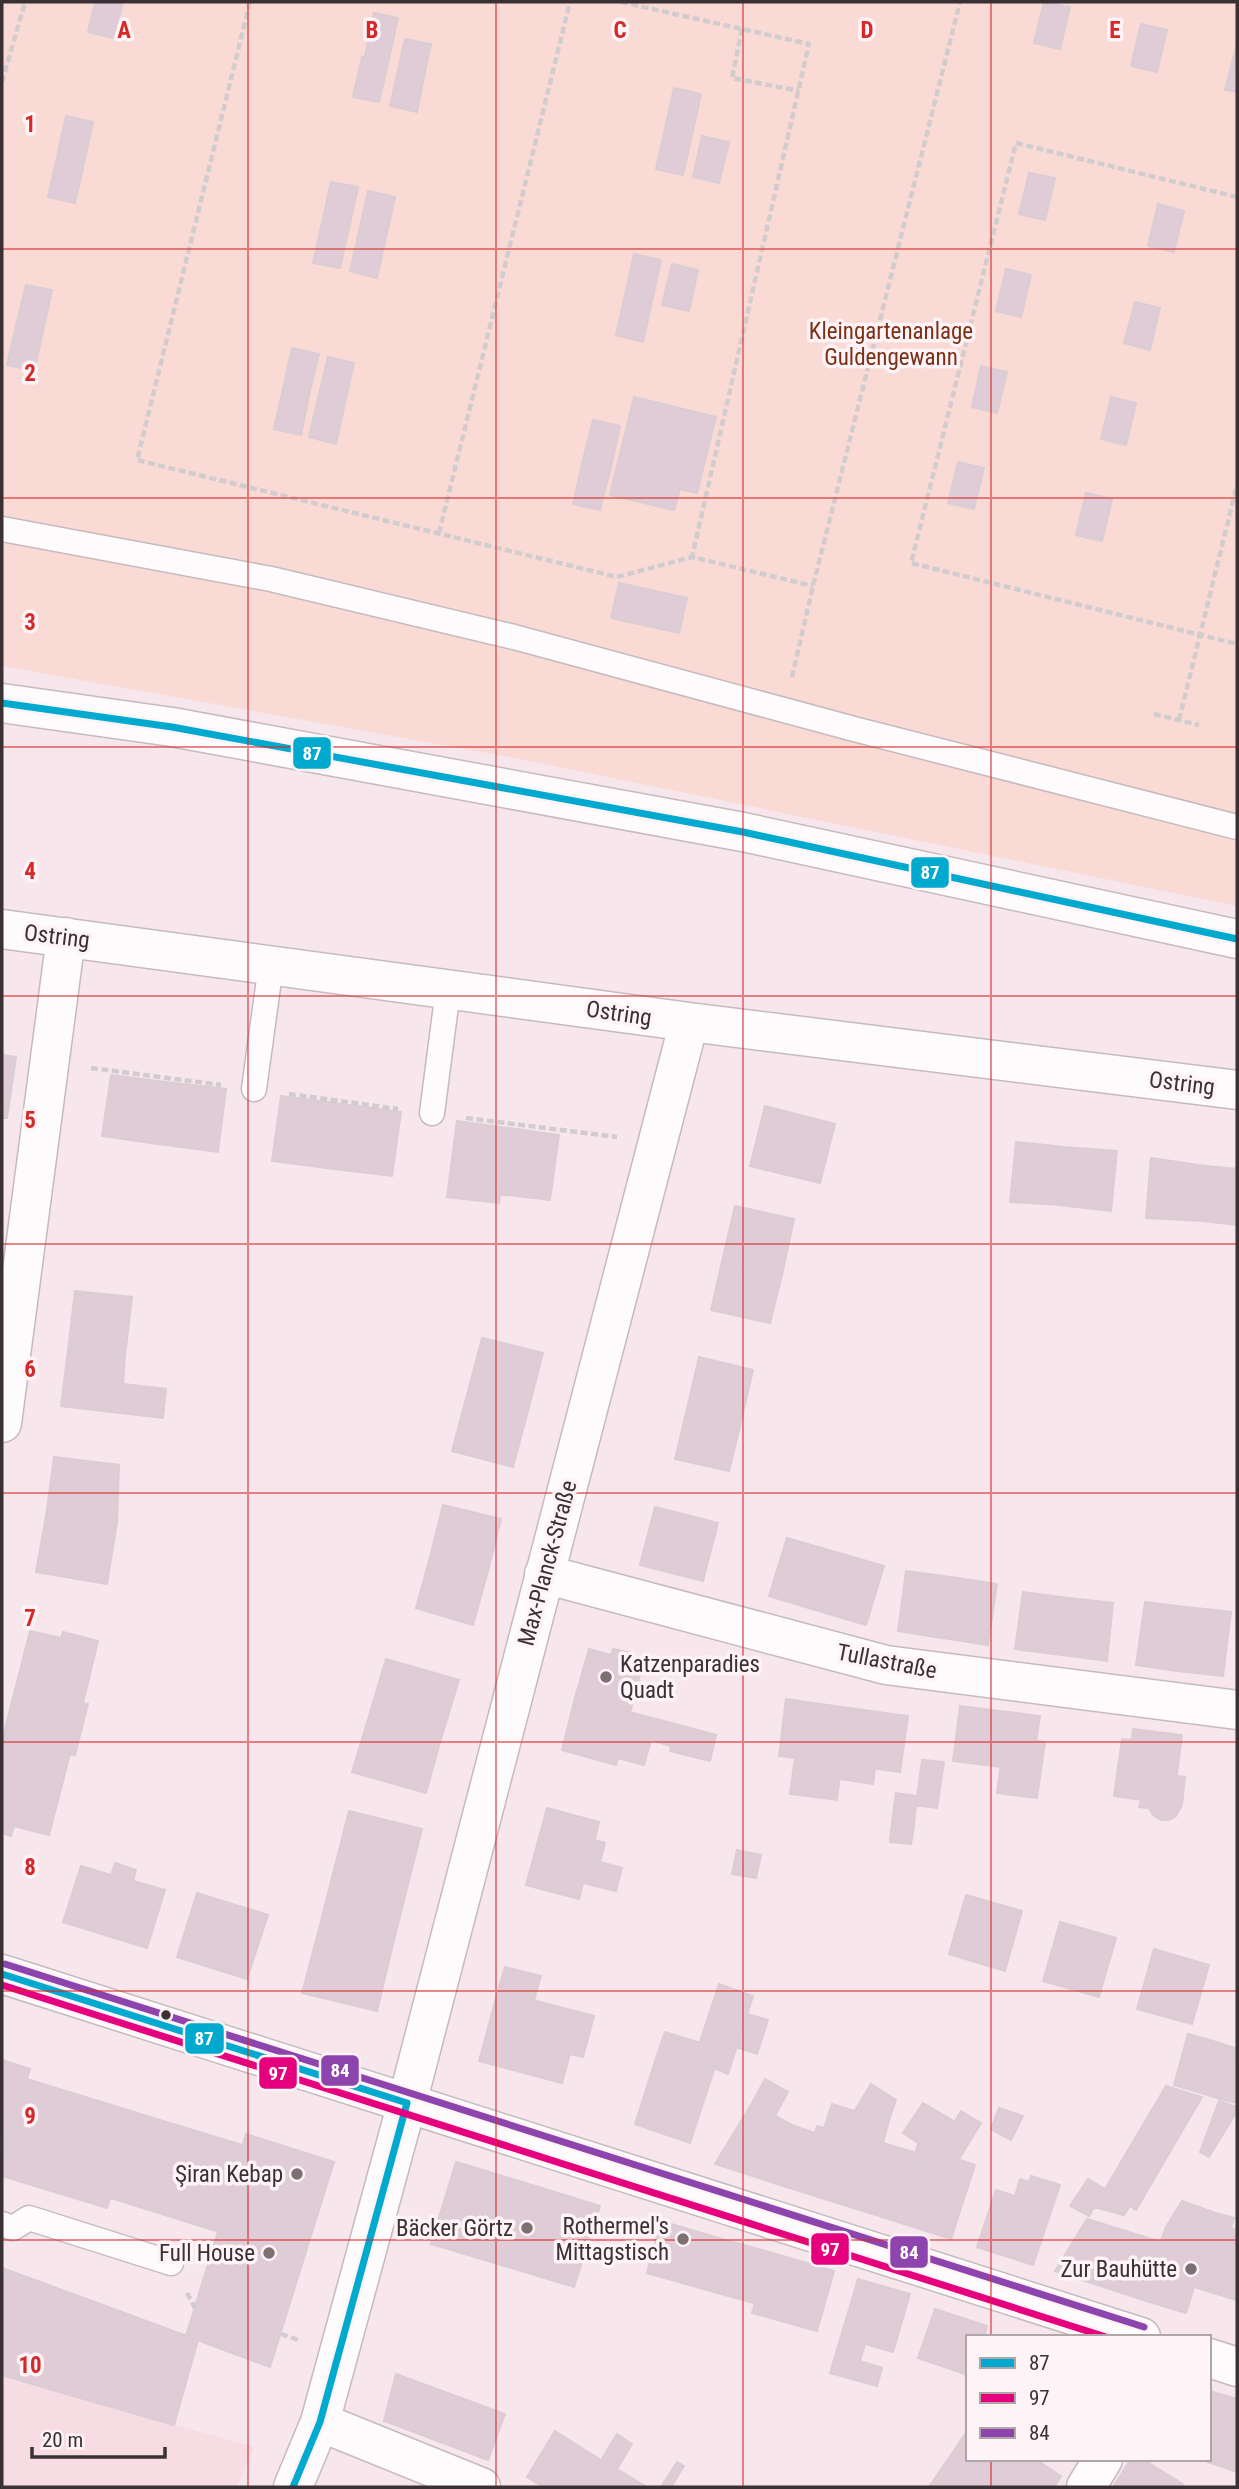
<svg xmlns="http://www.w3.org/2000/svg" width="1239" height="2489" viewBox="0 0 1239 2489" font-family="'Roboto Condensed',sans-serif">
	<rect width="100%" height="100%" fill="#f7e6eb"/>
	<!-- built -->
	<path fill="#f8dce4" d="M2 2376 254 2447 237 2487H2Z"/>
	<!-- green -->
	<path fill="#f9dad5" d="M2 2H1237V906L510 757 2 666Z"/>
	<!-- building -->
	<path fill="#dfccd6" stroke="#dacdd3" stroke-width="2" d="M95 2H123L114 38 88 32Z
		M1044 2 1070 7 1060 49 1034 43Z
		M374 13 398 18 388 63 365 57Z
		M1141 24 1167 30 1157 72 1131 66Z
		M405 39 431 44 425 72 399 66Z
		M1236 48H1237V92L1225 90Z
		M362 57 388 63 379 102 353 97Z
		M399 66 425 72 417 112 390 106Z
		M674 88 701 94 692 135 665 129Z
		M66 116 93 122 84 163 57 157Z
		M665 129 692 135 683 175 656 169Z
		M702 136 729 142 719 183 693 177Z
		M57 157 84 163 75 203 48 197Z
		M1029 173 1055 178 1045 220 1019 214Z
		M331 182 358 187 349 228 322 223Z
		M368 191 395 197 386 237 359 232Z
		M1158 204 1184 211 1174 252 1148 246Z
		M322 223 349 228 340 268 313 263Z
		M359 232 386 237 377 278 350 271Z
		M634 254 661 260 652 301 625 295Z
		M672 264 698 270 689 311 662 305Z
		M1006 269 1031 275 1021 317 996 311Z
		M26 285 52 290 43 331 16 326Z
		M625 295 652 301 643 342 616 335Z
		M1135 302 1160 308 1150 350 1124 343Z
		M16 326 43 331 34 371 7 365Z
		M292 348 319 354 309 395 283 389Z
		M328 357 354 363 345 403 318 398Z
		M981 366 1007 372 997 413 972 407Z
		M283 389 309 395 301 435 274 429Z
		M634 397 716 417 697 493 680 489 674 510 610 495Z
		M1111 397 1136 403 1126 445 1101 439Z
		M318 398 345 403 336 444 309 437Z
		M593 420 620 426 611 467 583 460Z
		M583 460 611 467 600 510 573 504Z
		M958 462 984 468 974 509 948 503Z
		M1086 493 1112 499 1102 541 1076 535Z
		M619 583 687 598 679 633 611 618Z
		M2 1055 16 1057 7 1118H2Z
		M111 1075 166 1082 158 1144 102 1136Z
		M166 1082 226 1089 218 1152 158 1144Z
		M281 1096 342 1104 333 1169 272 1161Z
		M342 1104 401 1112 392 1176 333 1169Z
		M765 1106 835 1124 820 1183 750 1166Z
		M457 1121 509 1128 499 1203 447 1197Z
		M509 1128 559 1135 550 1200 500 1194Z
		M1016 1142 1064 1147 1060 1205 1010 1202Z
		M1064 1147 1117 1151 1111 1211 1060 1205Z
		M1151 1158 1206 1166 1203 1221 1146 1218Z
		M1206 1166 1237 1169V1225L1203 1221Z
		M735 1206 794 1219 782 1275 722 1262Z
		M722 1262 782 1275 770 1323 711 1310Z
		M75 1291 132 1297 125 1356 68 1350Z
		M482 1338 543 1353 528 1411 467 1395Z
		M68 1350 125 1356 123 1384 166 1389 163 1418 61 1406Z
		M699 1357 753 1370 741 1422 687 1409Z
		M467 1395 528 1411 513 1467 452 1451Z
		M687 1409 741 1422 729 1471 675 1459Z
		M54 1457 119 1465 117 1522 46 1516Z
		M443 1505 501 1519 488 1571 430 1557Z
		M655 1507 718 1523 703 1581 640 1565Z
		M46 1516 117 1522 107 1584 36 1572Z
		M787 1538 839 1553 822 1612 769 1596Z
		M839 1553 884 1566 866 1625 822 1612Z
		M430 1557 488 1571 473 1625 416 1608Z
		M906 1571 951 1577 942 1638 898 1631Z
		M951 1577 997 1584 988 1645 942 1638Z
		M1023 1592 1069 1598 1061 1655 1015 1649Z
		M1069 1598 1113 1603 1107 1661 1061 1655Z
		M1145 1602 1186 1607 1178 1671 1136 1665Z
		M1186 1607 1231 1612 1223 1676 1178 1671Z
		M30 1631 61 1638 63 1632 98 1641 83 1703 88 1704 75 1755 3 1737Z
		M589 1649 611 1655 613 1649 632 1653 631 1660 643 1663 630 1713 575 1698Z
		M386 1659 459 1680 441 1739 369 1716Z
		M575 1698 679 1725 674 1747 651 1740 644 1765 618 1758 616 1765 562 1750Z
		M786 1699 849 1708 840 1774 806 1769 808 1760 779 1756Z
		M960 1706 1008 1712 1001 1767 953 1761Z
		M849 1708 908 1716 900 1772 842 1764Z
		M1008 1712 1040 1716 1036 1741 1045 1742 1037 1798 997 1793Z
		M369 1716 441 1739 426 1793 352 1772Z
		M679 1725 716 1735 710 1761 670 1751 671 1746 674 1747Z
		M1133 1729 1182 1735 1175 1790 1144 1787 1143 1800 1114 1796 1122 1739 1132 1740Z
		M3 1737 70 1754 49 1835 14 1826 11 1836 2 1833Z
		M795 1758 808 1760 806 1769 840 1774 837 1800 790 1794Z
		M922 1760 944 1762 937 1808 916 1805Z
		M842 1764 875 1768 873 1784 840 1779Z
		M1177 1776 1185 1777 1182 1805 1176 1816 1169 1820H1161L1153 1815 1149 1808 1139 1807 1144 1787 1175 1790Z
		M896 1793 917 1796 913 1833 891 1831Z
		M547 1808 599 1822 590 1859 537 1845Z
		M349 1811 422 1829 394 1940 321 1921Z
		M891 1831 913 1833 911 1844 890 1842Z
		M594 1840 605 1843 600 1862 590 1859Z
		M537 1845 622 1868 616 1891 583 1883 579 1899 526 1885Z
		M737 1850 761 1855 756 1878 732 1874Z
		M115 1863 136 1870 133 1881 165 1890 147 1948 63 1922 81 1866 111 1875Z
		M197 1893 268 1915 247 1979 177 1957Z
		M966 1895 1022 1911 1005 1971 949 1954Z
		M321 1921 394 1940 377 2011 302 1993Z
		M1060 1922 1116 1938 1099 1997 1043 1981Z
		M1154 1949 1209 1965 1192 2024 1137 2009Z
		M505 1967 541 1976 534 2000 498 1991Z
		M719 1984 753 1996 728 2074 694 2060Z
		M498 1991 594 2016 583 2057 570 2054 562 2083 479 2061Z
		M747 2014 768 2020 757 2054 736 2047Z
		M665 2032 700 2043 694 2060 659 2049Z
		M1188 2034 1213 2041 1198 2092 1174 2085Z
		M1213 2041 1235 2048 1220 2099 1198 2092Z
		M1235 2048H1237V2103L1220 2099Z
		M659 2049 715 2067 690 2143 635 2124Z
		M2 2060 30 2069 2 2160Z
		M27 2079 137 2113 107 2208 2 2176V2160Z
		M765 2079 788 2092 775 2116 752 2103Z
		M871 2084 896 2100 890 2117 873 2112 865 2137 843 2130Z
		M1166 2086 1202 2097 1136 2210 1104 2191Z
		M1219 2101 1237 2107V2111L1209 2157 1200 2152Z
		M752 2103 792 2125 774 2183 715 2164Z
		M923 2103 954 2121 927 2168 913 2164 918 2143 903 2133Z
		M832 2104 855 2111 837 2140 831 2138 812 2195 774 2183 792 2125 815 2133 817 2126 824 2128Z
		M999 2108 1023 2116 1011 2140 991 2129Z
		M961 2111 981 2123 959 2159 936 2152Z
		M873 2112 890 2117 883 2143 916 2153 895 2221 812 2195 831 2138 837 2140 843 2130 865 2137Z
		M137 2113 242 2145 216 2231 111 2198Z
		M246 2134 334 2162 304 2258 216 2231Z
		M936 2152 975 2165 951 2239 895 2221 913 2164 927 2168Z
		M456 2162 480 2169 455 2251 431 2244Z
		M480 2169 600 2206 574 2287 455 2251Z
		M1031 2176 1060 2185 1033 2265 977 2247 996 2190 1015 2196 1020 2179 1029 2182Z
		M1088 2179 1105 2189 1089 2216 1070 2206Z
		M1104 2191 1130 2206 1124 2215 1094 2207Z
		M1182 2201 1216 2213 1213 2222 1201 2218 1195 2236 1166 2227Z
		M1216 2213 1234 2218 1231 2228 1237 2230 1236 2300 1194 2287 1186 2313 1140 2299 1166 2227 1195 2236 1201 2218 1213 2222Z
		M1087 2219 1161 2242 1140 2299 1055 2271Z
		M661 2221 722 2239 707 2290 647 2273Z
		M218 2232 304 2258 270 2367 186 2336Z
		M722 2239 769 2252 754 2303 707 2290Z
		M769 2252 834 2271 817 2331 752 2313Z
		M2 2268 76 2295 49 2389 2 2375Z
		M858 2279 910 2294 893 2352 865 2344 860 2361 882 2368 877 2386 830 2373Z
		M76 2295 198 2340 174 2425 49 2389Z
		M935 2309 987 2326 984 2337H968V2375L918 2358Z
		M396 2374 505 2414 488 2460 384 2421Z
		M1209 2391 1237 2399V2472L1202 2460 1209 2459Z
		M968 2430V2459H1035L1061 2476 1054 2487H929Z
		M555 2431 601 2460 585 2487H543L527 2477Z
		M617 2434 632 2444 617 2469 647 2487H585Z
		M1131 2459H1142L1183 2484 1181 2487H1113Z
		M677 2462 684 2466 671 2487H661Z"/>
	<g fill="none" stroke-linecap="round" stroke-linejoin="round">
		<!-- lane casing -->
		<g stroke="#c7babe" stroke-width="27">
			<path id="lane" d="M2 529 271 579 514 637 854 729 1237 827
				M254 1089 271 965
				M432 1113 448 990
				M2 2224 13 2228 29 2218 171 2263"/>
		</g>
		<!-- street casing -->
		<g stroke="#c7babe" stroke-width="41">
			<path id="street" d="M2 929 689 1022 1237 1090
				M2 1423 66 937
				M544 1574 886 1665 1237 1710
				M2 1974 1141 2337
				M1209 2358 1237 2367
				M320 2422 481 2487
				M293 2487 320 2422 407 2103 689 1022
				M1086 2487 1103 2459"/>
		</g>
		<!-- secondary casing -->
		<g stroke="#c7babe" stroke-width="41">
			<path id="secondary" d="M2 703 172 727 743 832 1237 939"/>
		</g>
		<!-- path -->
		<path stroke="#d2ccce" stroke-width="4.5" stroke-dasharray="7 3.5" stroke-linecap="butt" d="M250 2 137 460 617 577 692 557 813 586
			M621 2 809 44 692 557
			M742 29 732 78 799 91
			M2 82 25 2
			M1237 197 1016 143 911 563 1237 644
			M439 533 570 2
			M792 677 813 586 960 2
			M1154 714 1199 725
			M1179 720 1237 485
			M91 1068 221 1085
			M289 1094 398 1109
			M466 1118 617 1137
			M187 2293 195 2308
			M281 2334 298 2340"/>
		<!-- lane -->
		<use href="#lane" stroke="#fefbfc" stroke-width="24"/>
		<!-- street -->
		<use href="#street" stroke="#fefbfc" stroke-width="38"/>
		<!-- secondary -->
		<use href="#secondary" stroke="#fefbfc" stroke-width="38"/>
		<!-- bus-1 casing -->
		<g stroke="#fef3f6" stroke-width="12">
			<path id="bus-1" d="M2 703 172 727 743 832 1237 939
				M2 1974 407 2103
				M293 2487 320 2422 407 2103"/>
		</g>
		<!-- bus-2 casing -->
		<g stroke="#fef3f6" stroke-width="12">
			<path id="bus-2" d="M2 1985 1106 2337"/>
		</g>
		<!-- bus-3 casing -->
		<g stroke="#fef3f6" stroke-width="12">
			<path id="bus-3" d="M5 1964 1144 2327"/>
		</g>
		<!-- bus-1 -->
		<use href="#bus-1" stroke="#00a9ce" stroke-width="7"/>
		<!-- bus-2 -->
		<use href="#bus-2" stroke="#e5007d" stroke-width="7"/>
		<!-- bus-3 -->
		<use href="#bus-3" stroke="#8e44ad" stroke-width="7"/>
	</g>
	<!-- grid -->
	<path fill="none" stroke="#d62828" stroke-width="2" stroke-opacity="0.55" d="M248 2V2487M496 2V2487M743 2V2487M991 2V2337M2 249H1237M2 498H1237M2 747H1237M2 996H1237M2 1244H1237M2 1493H1237M2 1742H1237M2 1991H1237M2 2240H1237M991 2459V2487"/>
	<!-- markers -->
	<g fill="#7d7073" stroke="#fef3f6" stroke-width="2.5">
		<circle cx="606" cy="1677" r="7"/>
		<circle cx="297" cy="2174" r="7"/>
		<circle cx="527" cy="2228" r="7"/>
		<circle cx="683" cy="2239" r="7"/>
		<circle cx="269" cy="2253" r="7"/>
		<circle cx="1191" cy="2269" r="7"/>
	</g>
	<circle fill="#3b3033" stroke="#fef3f6" stroke-width="2.5" cx="166" cy="2015" r="6"/>
	<g text-anchor="middle" stroke-width="7" stroke-linejoin="round" paint-order="stroke">
		<!-- park labels -->
		<g font-size="23" fill="#7b3016" stroke="#fef3f6">
			<text x="891" y="339">Kleingartenanlage<tspan x="891" dy="26">Guldengewann</tspan></text>
		</g>
		<!-- street labels -->
		<g font-size="23" fill="#3b3033" stroke="#fef3f6">
			<text transform="translate(57 936) rotate(7)" y="8">Ostring</text>
			<text transform="translate(619 1013) rotate(8)" y="8">Ostring</text>
			<text transform="translate(1182 1083) rotate(7)" y="8">Ostring</text>
			<text transform="translate(547 1563) rotate(-75)" y="8">Max-Planck-Straße</text>
			<text transform="translate(887 1661) rotate(11)" y="8">Tullastraße</text>
		</g>
		<!-- poi labels -->
		<g font-size="23" fill="#3b3033" stroke="#fef3f6" text-anchor="end">
			<text x="620" y="1672" text-anchor="start">Katzenparadies<tspan x="620" dy="26">Quadt</tspan></text>
			<text x="283" y="2182">Şiran Kebap</text>
			<text x="669" y="2234">Rothermel's<tspan x="669" dy="26">Mittagstisch</tspan></text>
			<text x="513" y="2236">Bäcker Görtz</text>
			<text x="255" y="2261">Full House</text>
			<text x="1177" y="2277">Zur Bauhütte</text>
		</g>
	</g>
	<g font-size="23" text-anchor="middle" font-weight="bold" fill="#d62828" stroke="#fef3f6" stroke-width="7" stroke-linejoin="round" paint-order="stroke">
		<text x="124" y="38">A</text>
		<text x="372" y="38">B</text>
		<text x="620" y="38">C</text>
		<text x="867" y="38">D</text>
		<text x="1115" y="38">E</text>
		<text x="30" y="132">1</text>
		<text x="30" y="381">2</text>
		<text x="30" y="630">3</text>
		<text x="30" y="879">4</text>
		<text x="30" y="1128">5</text>
		<text x="30" y="1377">6</text>
		<text x="30" y="1626">7</text>
		<text x="30" y="1875">8</text>
		<text x="30" y="2124">9</text>
		<text x="30" y="2373">10</text>
	</g>
	<g stroke="#fef3f6" stroke-width="2.5">
		<rect x="292" y="736" width="40" height="34" rx="7" fill="#00a9ce"/>
		<rect x="910" y="856" width="40" height="33" rx="7" fill="#00a9ce"/>
		<rect x="184" y="2022" width="41" height="33" rx="7" fill="#00a9ce"/>
		<rect x="320" y="2054" width="40" height="33" rx="7" fill="#8e44ad"/>
		<rect x="258" y="2056" width="40" height="34" rx="7" fill="#e5007d"/>
		<rect x="810" y="2232" width="40" height="34" rx="7" fill="#e5007d"/>
		<rect x="889" y="2235" width="40" height="34" rx="7" fill="#8e44ad"/>
	</g>
	<g font-size="19" text-anchor="middle" font-weight="bold" fill="#fff">
		<text x="312" y="760">87</text>
		<text x="930" y="879">87</text>
		<text x="204" y="2045">87</text>
		<text x="340" y="2077">84</text>
		<text x="278" y="2080">97</text>
		<text x="830" y="2256">97</text>
		<text x="909" y="2259">84</text>
	</g>
	<!-- border -->
	<rect width="1239" height="2489" fill="none" stroke="#3b3033" stroke-width="7"/>
	<!-- legend -->
	<rect x="966" y="2335" width="245" height="126" fill="#fef3f6" stroke="#b0a5a8" stroke-width="2"/>
	<rect x="980" y="2358" width="35" height="10" fill="#00a9ce" stroke="#b0a5a8" stroke-width="2"/>
	<text x="1029" y="2370" font-size="21" fill="#3b3033">87</text>
	<rect x="980" y="2393" width="35" height="10" fill="#e5007d" stroke="#b0a5a8" stroke-width="2"/>
	<text x="1029" y="2405" font-size="21" fill="#3b3033">97</text>
	<rect x="980" y="2428" width="35" height="10" fill="#8e44ad" stroke="#b0a5a8" stroke-width="2"/>
	<text x="1029" y="2440" font-size="21" fill="#3b3033">84</text>
	<!-- scale -->
	<path d="M32 2447v10h133v-10" fill="none" stroke="#3b3033" stroke-width="3.5"/>
	<text x="42" y="2447" font-size="21" fill="#3b3033" stroke="#fef3f6" stroke-width="5" paint-order="stroke">20 m</text>
</svg>
